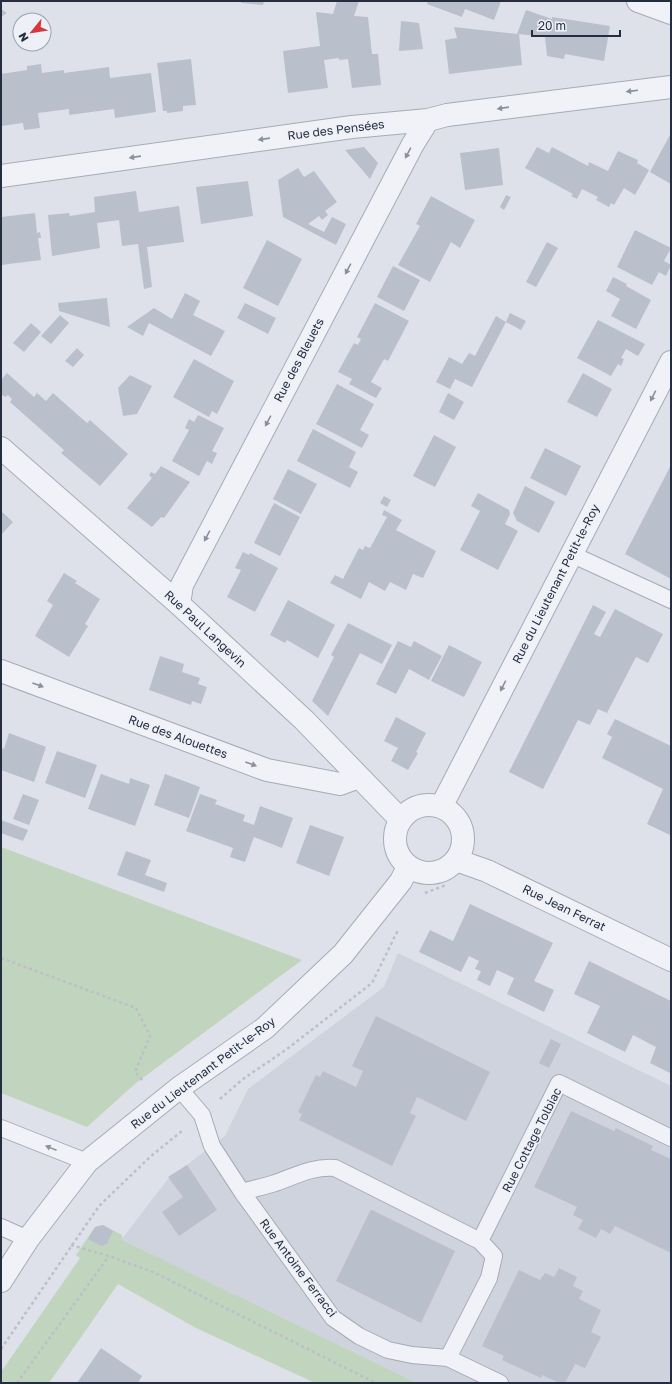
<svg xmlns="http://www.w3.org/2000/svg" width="672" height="1384" viewBox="0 0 672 1384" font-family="'Golos Text',sans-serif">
	<rect width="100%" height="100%" fill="#dee1e9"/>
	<!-- built -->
	<path fill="#cfd3de" d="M398 953 671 1086V1383H417L121 1240 168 1179 225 1136 248 1089 384 987Z"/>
	<!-- green -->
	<path fill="#c1d4be" d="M1 847 302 960 136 1083 87 1127 1 1093Z
		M103 1225 122 1235V1240L417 1383H315L196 1328 118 1284 49 1383H1V1372L80 1258 76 1255 95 1227Z"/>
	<!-- building -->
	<path fill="#babfcc" d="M241 1H264L263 5 241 3Z
		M337 1H359L354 16 368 17 372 54H378L381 85 352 88 348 59 339 60V58L324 60 328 88 288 93 283 51 320 46 316 12 333 14Z
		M428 1H501L494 20 465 9 462 17 427 4Z
		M1 9 7 13 1 17Z
		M526 10 552 19V17L610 26 604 61 565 54 564 59 547 56 545 37 519 34 522 65 449 74 445 40 457 38 454 27 517 34Z
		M401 21 419 23 423 49 399 51Z
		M191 59 196 105 183 106V111L167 113V111H163L157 63Z
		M41 64 42 73 64 70V73L109 67 110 78 151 73 156 112 115 118 114 109 69 115V109L38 113 40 128 24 130 23 123 1 126V74L27 70V66Z
		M671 133V184L650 172Z
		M364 147 378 163 370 179 345 150Z
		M537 147 549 153 552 147 588 166 589 162 608 171 618 151 638 160 637 163 649 170 635 195 624 188 614 205 611 203 609 207 596 200 598 197 582 189 577 199 571 196 573 194 525 168Z
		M499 148 503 185 465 190 460 153Z
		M298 168 304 177 314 171 337 202 325 211 328 215 322 220 319 216 308 224 324 232 332 217 346 224 336 245 283 217 278 180Z
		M248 181 253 216 201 224 196 187Z
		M136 191 139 212 179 206 184 242 147 247 152 287 144 289 138 244 122 246 119 220 97 223 100 248 52 256 48 215 69 213 70 216 95 212 94 197Z
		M506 195 511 197 504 210 500 207Z
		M431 196 475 220 460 248 451 242 430 282 398 265 420 226 416 224Z
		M35 213 37 233 40 232 41 238H38L41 260 1 265V217Z
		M635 230 671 248 664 261 671 265 666 276 659 272 652 285 617 267Z
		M267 240 302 259 278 306 243 288Z
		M547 242 558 248 536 287 526 282Z
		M393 266 420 280 404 311 377 297Z
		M613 277 627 284 626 286 651 300 636 329 611 316 620 299 606 291Z
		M185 293 200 301 193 315 225 331 211 356 149 323 143 336 127 327 154 308 172 319Z
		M107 298 110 327 59 311 58 303Z
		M245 303 276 318 268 334 237 318Z
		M375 303 409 321 388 361 384 359 371 382 382 388 376 398 349 384 352 379 338 372 354 343 358 345 361 339 357 337Z
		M510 313 526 321 521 330 506 322Z
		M60 315 69 323 51 344 41 336Z
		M496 316 506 322 472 387 455 379 450 389 436 382 449 357 462 364 469 353 475 356Z
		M598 320 645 344 638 356 626 349 621 358 624 359 621 366 618 364 611 376 577 358Z
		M31 323 41 332 24 352 13 343Z
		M77 348 84 355 73 367 65 361Z
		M194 359 234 381 217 414 212 411 209 417 173 397Z
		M7 373 34 397 37 393 46 401 53 393 87 423 90 420 128 454 100 486 61 453 64 450 10 402 12 399 8 395 5 397 1 394V380Z
		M583 373 612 389 597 417 567 402Z
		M130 375 152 386 137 414 123 416 118 388Z
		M337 384 374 404 360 430 369 435 362 448 316 424Z
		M448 393 464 402 454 420 439 412Z
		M198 415 224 428 212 451 217 453 212 464 207 461 199 476 172 461 189 430 185 428 189 419 194 422Z
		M313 429 356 452 349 467 358 472 350 488 297 461Z
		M434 435 456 447 435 487 413 476Z
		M545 448 581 466 566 496 530 478Z
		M671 465V579L625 554Z
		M161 466 190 482 164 518 161 517 152 527 127 508 152 478 149 475 151 472 155 474Z
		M288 469 317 484 301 514 273 499Z
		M525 486 555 502 539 533 517 521 513 513Z
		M478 493 509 510 510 514 505 524 518 531 498 570 460 550 480 511 471 506Z
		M384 496 391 500 387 507 380 503Z
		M274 503 300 517 280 556 254 543Z
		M384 510 402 520 396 530 436 551 423 578 413 574 406 590 390 582 385 591 369 582 361 599 330 583 335 575 343 579 359 548 363 550 365 546 370 548 387 517 382 515Z
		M1 511 13 522 1 535Z
		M243 552 249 555 250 553 278 568 255 612 227 597 241 570 235 568Z
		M64 573 77 581 75 583 100 599 85 624 88 626 69 657 35 636 53 605 47 601Z
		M288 600 335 625 318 658 287 640 285 643 270 635Z
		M593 605 606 612 594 634 600 637 615 609 663 634 648 663 636 657 607 713 598 709 590 725 578 720 543 789 509 772Z
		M348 623 392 645 382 664 360 653 328 716 312 701 334 657 331 655Z
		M398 641 411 647 414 641 442 656 429 680 409 669 396 694 376 684Z
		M449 645 482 662 464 697 431 681Z
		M160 656 184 664 182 672 200 678 198 684 207 687 201 704 192 701 191 705 149 690Z
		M396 717 426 733 416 752 418 753 408 770 391 761 398 748 384 741Z
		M615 719 671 746 670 835 647 824 663 789 602 758 612 737 607 734Z
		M9 733 46 747 34 782 1 770V748L4 749Z
		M57 751 97 765 85 798 45 783Z
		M101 774 129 784 130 778 150 785 135 826 88 809Z
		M165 774 200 787 189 818 154 805Z
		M23 794 39 800 29 825 13 819Z
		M200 794 217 800 215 804 245 815 243 821 254 825 260 806 293 818 282 848 254 837 245 862 230 857 233 848 186 831Z
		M1 820 28 830 23 841 1 833Z
		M310 825 344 837 329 876 296 863Z
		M126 851 151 860 145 875 167 883 164 892 117 875Z
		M470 904 553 943 534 981 554 990 544 1012 507 994 514 978 497 970 490 986 477 980 481 971 475 969 479 961 469 956 461 972 419 952 430 930 453 941Z
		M589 961 671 1001 670 1073 650 1063 656 1047 633 1035 625 1052 587 1033 600 1006 574 994Z
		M376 1016 490 1072 466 1121 417 1097 410 1113 416 1116 392 1166 299 1120 302 1114 298 1112 316 1075 320 1077 323 1071 356 1087 363 1071 352 1066Z
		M551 1039 561 1044 549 1068 539 1063Z
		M571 1111 614 1131 616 1128 653 1146 651 1150 671 1159V1253L615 1226 610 1234 601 1229 596 1238 578 1229 583 1220 573 1215 577 1207 534 1187Z
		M187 1165 217 1210 179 1236 162 1212 183 1197 168 1177Z
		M372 1210 455 1251 421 1323 336 1281 370 1211Z
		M103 1225 113 1231 107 1244 101 1246 88 1239 95 1227Z
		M559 1268 577 1277 573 1286 583 1291 579 1299 601 1310 591 1332 601 1337 585 1368 575 1364 565 1383H559L542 1375 541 1378 502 1360 504 1356 482 1346 519 1270 540 1280 545 1273 554 1277Z
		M101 1348 142 1376 138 1383H77Z"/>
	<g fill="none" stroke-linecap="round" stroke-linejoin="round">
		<!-- service casing -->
		<g stroke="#a6abb7" stroke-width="18">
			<path id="service" d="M571 554 671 600
				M179 1088 202 1115 212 1146 242 1192 333 1318 359 1336 388 1350 412 1355 448 1358 500 1383
				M1 1128 87 1162
				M242 1192C252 1189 262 1187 272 1184 294 1177 311 1166 335 1168L480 1241 494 1256 489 1278 448 1358
				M1 1227 28 1239
				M480 1241 559 1083 671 1138"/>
		</g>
		<!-- minor casing -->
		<g stroke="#a6abb7" stroke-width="24">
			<path id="minor" d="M638 1 671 13
				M1 176 352 127 428 120 447 115 671 87
				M1 448 179 604 304 720 400 819
				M179 604 182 585 413 144 428 120
				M1 671 267 770 340 784 359 777
				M395 839a34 34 0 1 1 68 0a34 34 0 1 1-68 0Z
				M441 807 671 362
				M456 860 487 871 671 960
				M1 1281 28 1239 87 1162 179 1088 265 1028 343 954 401 881 408 867"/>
		</g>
		<!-- path -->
		<path stroke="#bcbfc8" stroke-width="2.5" stroke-dasharray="3 3" stroke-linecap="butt" d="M425 893 446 885
			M1 958 136 1008 150 1036 135 1072 144 1082
			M220 1099 243 1079 287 1049 372 983 398 930
			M71 1245 109 1256 153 1272 376 1383
			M1 1349 99 1206 151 1156 182 1131
			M17 1383 109 1256"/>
		<!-- service -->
		<use href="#service" stroke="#f1f2f7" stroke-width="16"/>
		<!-- minor -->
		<use href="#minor" stroke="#f1f2f7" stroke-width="22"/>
	</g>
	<!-- one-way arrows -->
	<defs><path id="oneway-solid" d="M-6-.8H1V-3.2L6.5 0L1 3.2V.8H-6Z"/></defs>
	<g fill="#8b909c">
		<use href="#oneway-solid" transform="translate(632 91) rotate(173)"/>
		<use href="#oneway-solid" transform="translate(503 108) rotate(172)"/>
		<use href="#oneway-solid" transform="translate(264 139) rotate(172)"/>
		<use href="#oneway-solid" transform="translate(408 153) rotate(118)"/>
		<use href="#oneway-solid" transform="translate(135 157) rotate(172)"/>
		<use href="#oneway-solid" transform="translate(348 269) rotate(118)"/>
		<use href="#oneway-solid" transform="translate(653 396) rotate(117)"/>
		<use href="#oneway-solid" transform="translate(268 421) rotate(118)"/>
		<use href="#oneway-solid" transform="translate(207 536) rotate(118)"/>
		<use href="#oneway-solid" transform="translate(38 685) rotate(20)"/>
		<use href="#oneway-solid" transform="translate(503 686) rotate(117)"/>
		<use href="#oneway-solid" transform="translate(251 764) rotate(20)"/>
		<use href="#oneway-solid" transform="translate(51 1148) rotate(-158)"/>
	</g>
	<g text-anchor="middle" stroke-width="3" stroke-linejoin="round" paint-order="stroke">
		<!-- street labels -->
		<g font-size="12" fill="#252d41" stroke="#edf0f6">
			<text transform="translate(336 130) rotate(-7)" y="4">Rue des Pensées</text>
			<text transform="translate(299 360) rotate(-62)" y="4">Rue des Bleuets</text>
			<text transform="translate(556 584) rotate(-63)" y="4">Rue du Lieutenant Petit-le-Roy</text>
			<text transform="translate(205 629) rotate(43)" y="4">Rue Paul Langevin</text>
			<text transform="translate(178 737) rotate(20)" y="4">Rue des Alouettes</text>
			<text transform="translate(564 908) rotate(26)" y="4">Rue Jean Ferrat</text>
			<text transform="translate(203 1073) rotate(-37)" y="4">Rue du Lieutenant Petit-le-Roy</text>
			<text transform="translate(532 1140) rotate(-63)" y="4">Rue Cottage Tolbiac</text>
			<text transform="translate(298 1268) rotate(53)" y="4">Rue Antoine Ferracci</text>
		</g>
	</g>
	<!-- border -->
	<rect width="672" height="1384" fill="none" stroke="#252d41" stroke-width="4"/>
	<!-- north arrow -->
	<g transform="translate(32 32) rotate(240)"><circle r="19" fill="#edf0f6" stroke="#9da2ae"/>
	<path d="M0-3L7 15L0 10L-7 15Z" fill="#da363e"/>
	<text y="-6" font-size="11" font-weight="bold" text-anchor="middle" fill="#252d41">N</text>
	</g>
	<!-- scale -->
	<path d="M532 30v6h88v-6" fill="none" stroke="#252d41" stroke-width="2"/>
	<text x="538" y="30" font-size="12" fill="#252d41" stroke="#edf0f6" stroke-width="3" paint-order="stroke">20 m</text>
</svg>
